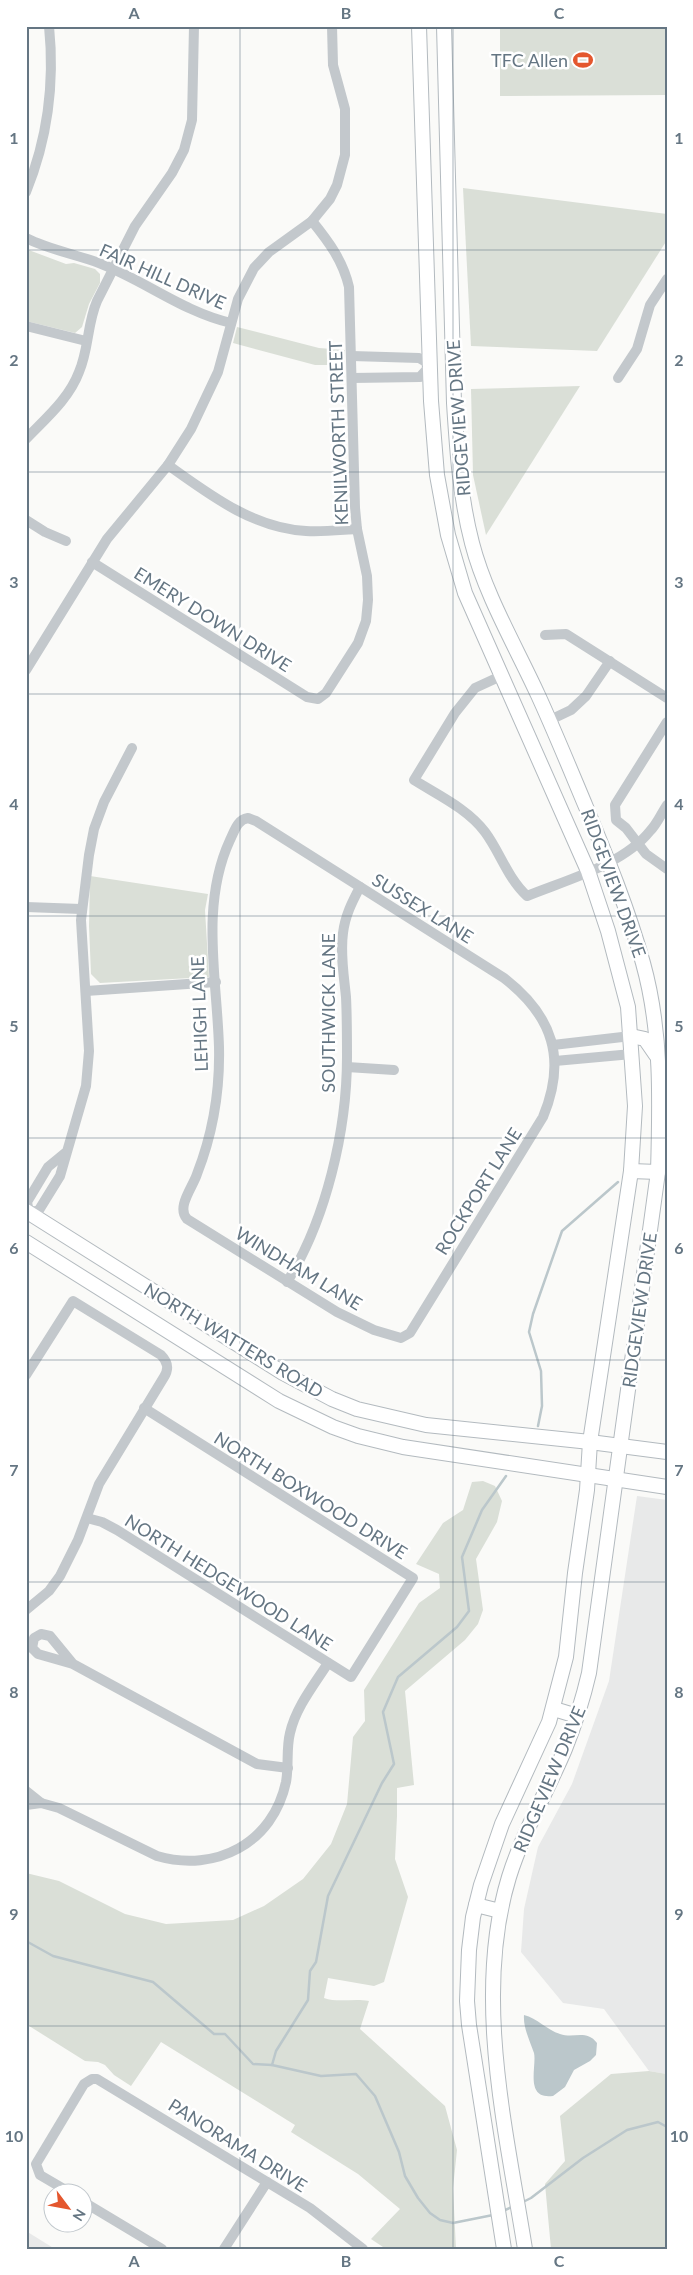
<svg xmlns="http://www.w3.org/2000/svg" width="693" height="2275" font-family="Lato,sans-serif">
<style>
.built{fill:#e8e9e9}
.green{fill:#dadfd7}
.water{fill:#bbc7cb}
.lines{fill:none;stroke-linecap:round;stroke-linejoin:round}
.stream{stroke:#bbc7cb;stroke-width:2.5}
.secondary-casing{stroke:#b3babf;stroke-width:16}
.minor{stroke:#c3c8cc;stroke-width:10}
.secondary{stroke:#fff;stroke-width:14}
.grid{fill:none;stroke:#657683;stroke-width:1;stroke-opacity:0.55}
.labels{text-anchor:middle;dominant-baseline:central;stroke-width:5;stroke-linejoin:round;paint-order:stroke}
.poi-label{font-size:18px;fill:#657683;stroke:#fff;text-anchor:end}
.street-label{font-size:18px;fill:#657683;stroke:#fff}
.neatline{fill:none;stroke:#657683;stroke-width:2}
.grid-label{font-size:16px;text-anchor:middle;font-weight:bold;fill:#657683}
</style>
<rect width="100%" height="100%" fill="#fafaf8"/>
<g class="built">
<path d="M637,1496L667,1500V2074L649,2071L604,2009L563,2003L521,1952L524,1909L538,1847L572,1784L609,1681Z"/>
<path d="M26,2231L55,2249H26Z"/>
</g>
<g class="green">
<path d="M500,26H667V95L500,96Z"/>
<path d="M463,188L667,214V240L597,351L471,346Z"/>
<path d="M26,249L66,264L74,263L95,269L100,274V283L89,304L82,327L75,333L26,321Z"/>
<path d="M237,327L319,348L345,350V365H315L233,343Z"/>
<path d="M580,386L486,535L473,475L471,389Z"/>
<path d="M90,876L208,894L205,910L209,977L100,983L91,974L89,926Z"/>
<path d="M483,1481L495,1486L502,1501L497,1522L476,1559L483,1610L478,1624L465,1640L405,1691L414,1785L397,1788V1816L395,1859L408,1897L384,1982L374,1986L328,1978L324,1998C338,2003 354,1998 369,2001L360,2029L445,2106L457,2150L453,2188L456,2249H386L371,2239L400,2209L358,2174L291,2132L295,2125L161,2042L131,2086L114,2075L105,2065L98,2062L85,2061L26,2024V1873L59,1881L125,1914L166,1924L233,1920L264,1906L303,1879L331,1844L347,1804L353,1737L365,1721L364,1690L419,1603L440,1588L439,1574L416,1564L443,1523L463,1510L472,1482Z"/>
<path d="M649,2071L667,2074V2249H551L545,2184L565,2161L560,2116L611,2074Z"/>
</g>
<path class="water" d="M524,2015C537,2018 547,2030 560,2034C574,2039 586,2029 597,2043L596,2055L590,2061L574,2070L565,2087L553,2096C524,2100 537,2066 534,2053C530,2041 523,2028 524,2015Z"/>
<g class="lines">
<g class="stream">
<path d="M538,1426L542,1406L541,1371L529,1332L533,1314L562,1231L618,1182"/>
<path d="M26,1941L53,1956L153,1982L214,2034H225L253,2064L272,2065L321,2076L356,2074L375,2096L399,2152L405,2176L418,2198L430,2213L440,2220L453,2223L493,2215"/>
<path d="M272,2065L276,2051L308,2000L310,1971L316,1962L328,1896L382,1783L394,1764L383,1712L398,1677L457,1627L469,1611L462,1557L482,1510L506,1476"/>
<path d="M521,2203L531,2198L583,2158L627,2130L658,2122L667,2127"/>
<path d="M503,2211L514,2206"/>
</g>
<defs>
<g id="secondary">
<path d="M419,26L431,401L437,475L448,535L465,593L588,871L608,931L628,1007L635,1106L631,1171L590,1442L587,1490L575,1573L566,1657L549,1722L502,1824L481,1885L473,1917L469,1950L467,2001L469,2025L504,2249"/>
<path d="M444,26L454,403C457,450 460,497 472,543C485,594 516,647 538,695C555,732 570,769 586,807C607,858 628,909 643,963C662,1031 660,1102 658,1172L589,1673C583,1699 575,1724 565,1749C547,1792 523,1832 509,1877C473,1995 506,2130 525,2249"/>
<path d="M631,1036L645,1039L656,1055"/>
<path d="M631,1171L658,1172"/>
<path d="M26,1211L283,1373L332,1399L357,1409L426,1425L590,1442L667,1452"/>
<path d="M26,1242L279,1401L333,1427L358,1436L403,1447L667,1487"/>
<path d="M554,1709L577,1716"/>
<path d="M476,1905L500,1911"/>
</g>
</defs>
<use href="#secondary" class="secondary-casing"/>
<g class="minor">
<path d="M26,192C48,138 55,85 49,26"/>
<path d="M26,238C50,250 75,254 99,263C144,280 183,312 231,323"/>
<path d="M26,326L86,341"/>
<path d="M352,356L419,358L431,365L420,377L352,378"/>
<path d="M618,378L637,349L650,305L667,279"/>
<path d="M26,439C45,419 69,399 79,372C89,349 87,324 97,301L135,226L172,173L184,150L192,120L194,26"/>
<path d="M168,465C210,495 253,528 306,531C323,532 340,530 357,529"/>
<path d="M26,520L45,532L66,541"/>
<path d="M92,562L307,697L318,699L326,693L358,643L366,621L368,600L367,576L357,529L355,508L349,287C343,261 329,242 312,221"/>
<path d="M545,635L566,634L667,698"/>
<path d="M26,670L107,539L168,465L191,429L218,372L238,299L254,268L269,252L312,221L330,199L337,185L345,155V109L333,65L332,26"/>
<path d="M501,676L475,688L455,713L414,780C438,795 468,809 485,832C500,852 508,879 527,896C566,880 623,865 650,831C657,824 661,814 667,805"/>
<path d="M550,720L571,710L586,696L610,661"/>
<path d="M667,722L615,805L616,820L626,828L646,854L667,869"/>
<path d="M248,818L256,821L504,978C553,1016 567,1059 543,1117L410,1333L401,1338L374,1330L337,1312L187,1219C176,1207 193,1187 197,1174C213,1133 220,1090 219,1047C217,978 200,905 230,840C235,830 237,820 248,818Z"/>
<path d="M26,907L81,909"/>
<path d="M86,991L216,982"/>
<path d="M553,1045L631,1036"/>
<path d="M555,1061L632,1054"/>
<path d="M347,1067L394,1070"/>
<path d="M65,1153L48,1167L27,1202L29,1213L39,1210L60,1176L86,1086L89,1051L81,920L89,855L94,829L104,802L132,748"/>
<path d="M287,1282C326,1220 347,1130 347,1057C347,1037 347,1017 346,997C344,976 340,954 343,933C345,916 352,902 360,887"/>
<path d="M26,1375L73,1301L161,1355C168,1362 169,1369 164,1377L99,1484L78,1540L60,1576L49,1591L26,1610"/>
<path d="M87,1518L102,1522L117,1530L351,1677L413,1578L144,1408"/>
<path d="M73,1664L50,1636L41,1634L34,1638L32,1648L38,1654L73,1664L257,1764L288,1768"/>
<path d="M26,1791L41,1803"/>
<path d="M26,1805L41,1803L59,1808L157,1856C216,1873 273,1843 286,1782C289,1766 286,1749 290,1733C296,1707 314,1685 328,1663"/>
<path d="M69,2192L40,2175L36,2164L84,2084L92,2079H97L310,2208L363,2249"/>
<path d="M82,2201L162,2249"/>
<path d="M224,2249L267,2182"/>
</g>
<use href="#secondary" class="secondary"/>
</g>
<path class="grid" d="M240,26V2249M453,26V2249M26,250H667M26,472H667M26,694H667M26,916H667M26,1138H667M26,1360H667M26,1582H667M26,1804H667M26,2026H667"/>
<defs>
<symbol id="stadium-bare" viewBox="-9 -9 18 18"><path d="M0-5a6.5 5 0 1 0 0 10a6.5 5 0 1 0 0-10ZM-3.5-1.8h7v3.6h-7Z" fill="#e4572e" stroke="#fff" stroke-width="2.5" paint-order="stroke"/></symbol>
</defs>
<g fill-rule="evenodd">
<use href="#stadium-bare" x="569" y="46" width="28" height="28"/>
</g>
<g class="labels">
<g class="poi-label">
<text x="568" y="60">TFC Allen</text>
</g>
<g class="street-label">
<text transform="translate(163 276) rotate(24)">FAIR HILL DRIVE</text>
<text transform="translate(458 418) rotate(-94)">RIDGEVIEW DRIVE</text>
<text transform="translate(338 433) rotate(-92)">KENILWORTH STREET</text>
<text transform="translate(213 619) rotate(32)">EMERY DOWN DRIVE</text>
<text transform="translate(614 883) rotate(70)">RIDGEVIEW DRIVE</text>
<text transform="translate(423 908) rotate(32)">SUSSEX LANE</text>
<text transform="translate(328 1013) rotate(-90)">SOUTHWICK LANE</text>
<text transform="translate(199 1014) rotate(-92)">LEHIGH LANE</text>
<text transform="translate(478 1191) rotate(-58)">ROCKPORT LANE</text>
<text transform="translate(299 1268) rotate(31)">WINDHAM LANE</text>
<text transform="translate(639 1310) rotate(-82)">RIDGEVIEW DRIVE</text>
<text transform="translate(234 1340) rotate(31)">NORTH WATTERS ROAD</text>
<text transform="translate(311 1495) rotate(32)">NORTH BOXWOOD DRIVE</text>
<text transform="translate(229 1582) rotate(32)">NORTH HEDGEWOOD LANE</text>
<text transform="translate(549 1779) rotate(-67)">RIDGEVIEW DRIVE</text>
<text transform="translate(238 2145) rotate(32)">PANORAMA DRIVE</text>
</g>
</g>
<rect width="693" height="2275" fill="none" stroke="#ffffff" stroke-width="55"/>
<g transform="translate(68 2208) rotate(122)"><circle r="24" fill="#ffffff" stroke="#c1c8cd"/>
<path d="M0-4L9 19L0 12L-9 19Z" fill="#e4572e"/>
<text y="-8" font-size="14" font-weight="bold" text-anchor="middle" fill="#657683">N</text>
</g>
<rect x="28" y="28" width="638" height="2220" class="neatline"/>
<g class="grid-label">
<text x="134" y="19">A</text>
<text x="346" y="19">B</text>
<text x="559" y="19">C</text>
<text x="14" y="144">1</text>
<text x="679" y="144">1</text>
<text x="14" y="366">2</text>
<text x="679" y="366">2</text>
<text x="14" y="588">3</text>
<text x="679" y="588">3</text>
<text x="14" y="810">4</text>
<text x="679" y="810">4</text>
<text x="14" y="1032">5</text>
<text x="679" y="1032">5</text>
<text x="14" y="1254">6</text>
<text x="679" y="1254">6</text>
<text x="14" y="1476">7</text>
<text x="679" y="1476">7</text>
<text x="14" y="1698">8</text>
<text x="679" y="1698">8</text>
<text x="14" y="1920">9</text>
<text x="679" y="1920">9</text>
<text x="14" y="2142">10</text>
<text x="679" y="2142">10</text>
<text x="134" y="2267">A</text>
<text x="346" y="2267">B</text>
<text x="559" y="2267">C</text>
</g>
</svg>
